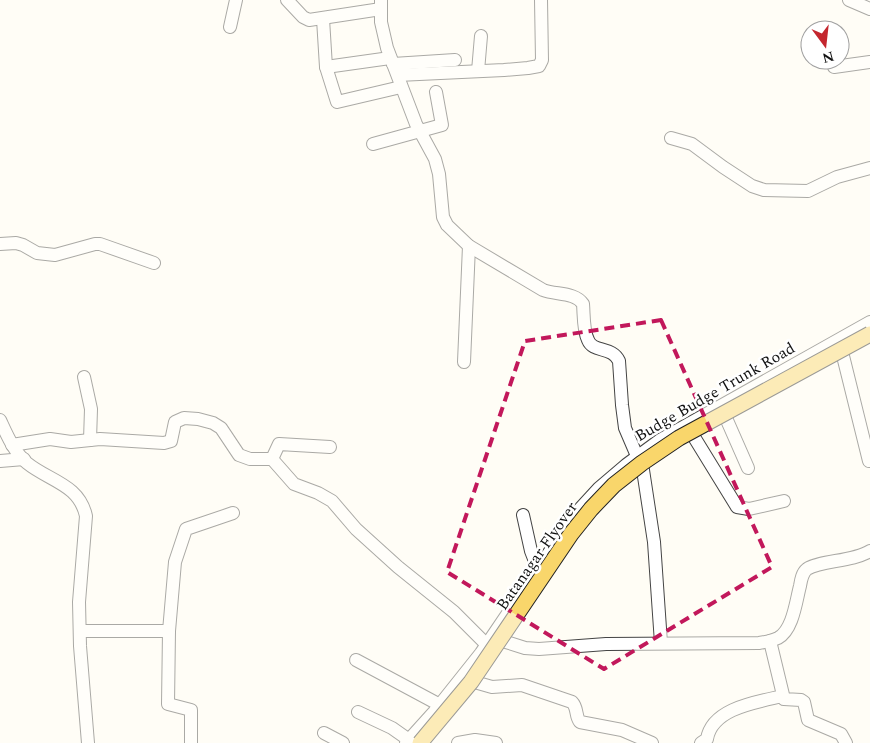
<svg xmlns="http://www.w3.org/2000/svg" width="870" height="743" font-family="Spectral,serif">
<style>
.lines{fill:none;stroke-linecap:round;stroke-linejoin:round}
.minor-casing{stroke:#444;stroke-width:14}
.minor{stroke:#fff;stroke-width:12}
.major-bridge-casing{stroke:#222;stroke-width:17;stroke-linecap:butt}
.major-bridge{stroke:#f9d66b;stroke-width:15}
.marked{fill:none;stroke:#c2185b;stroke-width:4;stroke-dasharray:10 6;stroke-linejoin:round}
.labels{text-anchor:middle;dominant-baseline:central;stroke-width:5;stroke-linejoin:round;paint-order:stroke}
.street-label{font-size:16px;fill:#111;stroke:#fff}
</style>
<rect width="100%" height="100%" fill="#fffdf5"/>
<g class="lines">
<defs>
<g id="minor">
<path d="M287,0L303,17L309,20L381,9"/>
<path d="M381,0V22L387,48L416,124L435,159L439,174L443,217L447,225L469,246L543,290C556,295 575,292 583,304C584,315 583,330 588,340C593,353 612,346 619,361L622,405L625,428L643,470L654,542L661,643"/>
<path d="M849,0L870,9"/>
<path d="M323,19L326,67L337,102L401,87"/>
<path d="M230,27L236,0"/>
<path d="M393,64L455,60"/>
<path d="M326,67L390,58"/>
<path d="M834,67L870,62"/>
<path d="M478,71L481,36"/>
<path d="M398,75L504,70L528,68L539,66L542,60L541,0"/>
<path d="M671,138L692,144L723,167L752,186L764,190L808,191L837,177L870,168"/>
<path d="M373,144L442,125L436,92"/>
<path d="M0,244L16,243L23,245L37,253L55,255L95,244H100L154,263"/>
<path d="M843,356L869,461"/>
<path d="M464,362L469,246"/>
<path d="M84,377L91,409L90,440"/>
<path d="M726,418L748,468"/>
<path d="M0,420C7,435 14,452 27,463C49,481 79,484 86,516L79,602L80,646L88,743"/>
<path d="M694,437L737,507L749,509L784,501"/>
<path d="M12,445L50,439L71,442L100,439L164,443L171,441L175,422L184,418L198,419L213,423L221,428L239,455L250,459H272L279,444L330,447"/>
<path d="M272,459L294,484L318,493L332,501L356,529L398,567L454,612L487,645"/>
<path d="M0,461L24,459"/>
<path d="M523,515L531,551L538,569"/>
<path d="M80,631H169L175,562L186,529L233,513"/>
<path d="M169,631L168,704L191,710V743"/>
<path d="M770,641L784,699L801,700L804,702L808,720L841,734L846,743"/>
<path d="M506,642L525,648L539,649L606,644L759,643C766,642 772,641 778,638C793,630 796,601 800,586C801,580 802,573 807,569C821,560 852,562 870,551"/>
<path d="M356,660L440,705"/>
<path d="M478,683L492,687L522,685L572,702C578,708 575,716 580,722L622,730L652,743"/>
<path d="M358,712L392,728L409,740"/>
<path d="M324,733L343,743"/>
<path d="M406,743L434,712L481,653L576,513L599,488L626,465L660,440L870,322"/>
<path d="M458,743L475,740L496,743"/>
<path d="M701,743L707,739C712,708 757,702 783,696"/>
</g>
</defs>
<use href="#minor" class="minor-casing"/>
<use href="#minor" class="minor"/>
<defs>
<path id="major-bridge" d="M420,743L471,682L571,534L591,509L614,485L642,463L679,438L870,334"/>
</defs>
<use href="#major-bridge" class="major-bridge-casing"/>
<use href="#major-bridge" class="major-bridge"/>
</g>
<path d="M0 0H870V743H0ZM661,320L772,567L604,669L447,572L525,341Z" fill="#fffdf5" fill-opacity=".55" fill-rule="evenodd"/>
<path class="marked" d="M661,320L772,567L604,669L447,572L525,341Z"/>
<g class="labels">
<g class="street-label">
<text transform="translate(715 392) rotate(-30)">Budge Budge Trunk Road</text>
<text transform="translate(537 556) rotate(-55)">Batanagar Flyover</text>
</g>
</g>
<g transform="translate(825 45) rotate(165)"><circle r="24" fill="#ffffff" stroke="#a0a0a0"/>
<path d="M0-4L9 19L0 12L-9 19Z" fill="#c4262e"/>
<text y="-8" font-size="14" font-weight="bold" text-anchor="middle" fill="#111111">N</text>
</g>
</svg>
